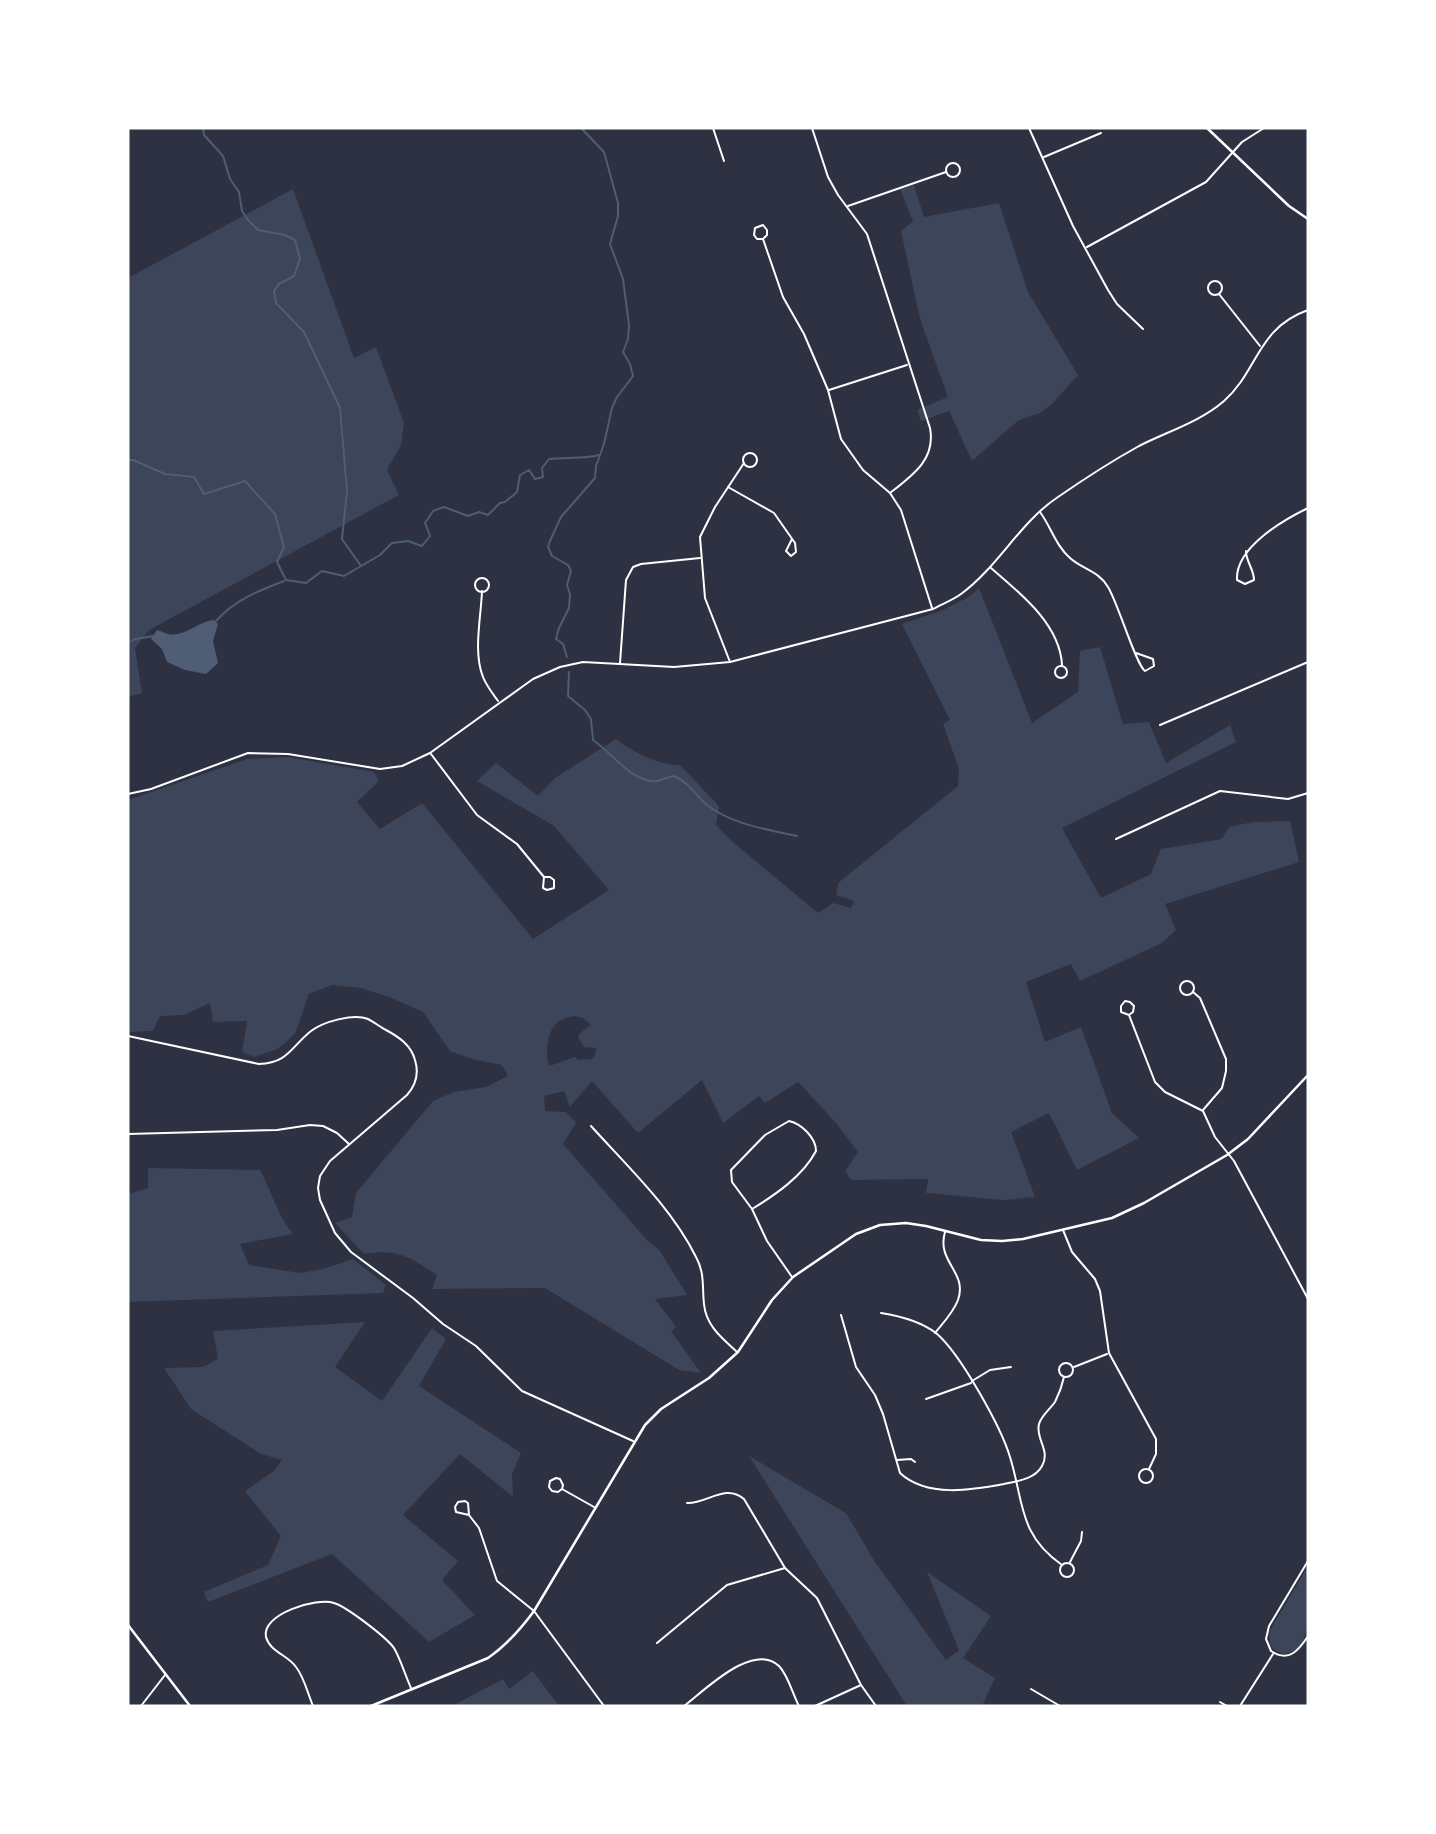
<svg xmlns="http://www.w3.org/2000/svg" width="1436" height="1834" font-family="'IBM Plex Sans',sans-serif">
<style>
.green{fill:#3c4559;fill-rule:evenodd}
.water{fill:#4f5d75}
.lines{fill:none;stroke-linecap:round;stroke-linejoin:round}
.stream{stroke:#4f5d75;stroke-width:2}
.minor{stroke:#fff;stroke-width:2}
.tertiary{stroke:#fff;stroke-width:2.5}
.secondary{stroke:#fff;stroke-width:2.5}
</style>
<rect width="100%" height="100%" fill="#2d3142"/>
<g class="green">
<path d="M914,185L924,217L999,203L1028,292L1078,375L1052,404L1040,413L1019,420L972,461L949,411L921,421L917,410L948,397L920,319L901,231L913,221L900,189Z"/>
<path d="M293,189L354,358L376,347L404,423L401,445L387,470L399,495L149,630L135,648L142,693L128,697V278Z"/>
<path d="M979,588L1032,723L1078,692L1080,651L1100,647L1123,724L1149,722L1166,763L1230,725L1236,742L1062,828L1101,898L1151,874L1161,849L1222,839L1229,827L1253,822L1290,821L1299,862L1165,904L1176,930L1162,943L1080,981L1071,964L1026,982L1045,1042L1081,1027L1112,1113L1139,1138L1077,1170L1049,1113L1011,1132L1035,1197L1004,1200L926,1193L928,1179L851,1180L845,1171L858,1152L836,1123L798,1082L765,1103L759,1096L723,1123L702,1080L638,1133L592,1081L570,1107L564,1091L544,1096L545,1111L566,1112L576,1123L563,1144L647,1240L660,1251L687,1295L655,1299L676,1327L671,1331L701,1373L679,1370L545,1288L432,1289L437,1275C410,1257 397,1248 364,1254L335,1223L352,1217L356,1193L433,1101L454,1092L486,1087L508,1076L502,1065L475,1060L450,1051L423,1012L389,997L361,988L332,985L309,994L295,1034L278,1049L254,1057L242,1052L247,1021L213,1022L210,1003L184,1015L160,1016L153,1031L128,1032V800L247,759L287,757L374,772L379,781L357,802L380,829L422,803L533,939L609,890L554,826L477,781L496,763L538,796L555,778L616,739C635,753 655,764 680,765L719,806L716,825L733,842L818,913L833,903L851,908L854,901L836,895L838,883L958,786L959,769L943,724L950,720L902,624L943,610L970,596ZM575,1016L583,1018L591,1025L580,1033L578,1037L584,1047L597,1048L593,1059L578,1060L575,1057L549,1066C545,1054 547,1030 558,1022C562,1019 570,1017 575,1016Z"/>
<path d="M148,1168L260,1170C271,1190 279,1218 293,1234L240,1244L249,1265L300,1273L323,1269L353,1259L386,1285L383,1293L128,1302V1194L148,1188Z"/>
<path d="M365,1322L335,1367L382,1401L432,1328L446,1339L419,1386L521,1453L512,1474L513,1497L460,1454L403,1515L458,1561L442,1580L475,1615L429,1642L332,1554L208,1602L204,1592L268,1565L281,1536L245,1491L274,1471L282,1460L261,1454L191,1409L164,1368L203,1367L218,1359L213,1331Z"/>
<path d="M749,1456L846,1513L875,1562L946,1660L959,1650L927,1572L991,1616L963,1658L995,1678L982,1706H907Z"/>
<path d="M1308,1566C1308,1587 1316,1647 1289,1653C1280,1655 1275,1651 1270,1644L1269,1632Z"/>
<path d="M533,1671L559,1706H452L503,1679L509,1689Z"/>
</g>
<path class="water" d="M213,620L218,624L213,641L218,663L206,674L185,670L167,662L162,649L151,639L157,630C161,631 164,633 168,634C183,638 199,621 213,620Z"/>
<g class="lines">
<g class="stream">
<path d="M203,128L204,135L223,156L230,179L239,192L242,211L248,220L258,230L285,235L295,240L300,259L294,276L279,284L274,291L276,303L304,332L340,408L347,491L342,539L361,566"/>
<path d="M128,460H133L165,474L194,477L204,494L245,481L275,514L284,547L277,562L286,580L306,583L322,571L344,576L380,555L392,543L408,541L422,546L430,536L425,523L433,511L444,507L468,516L479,512L488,515L500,503L505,502L517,492L520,475L529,470L535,479L543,477L542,468L549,459C563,457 588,459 599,455"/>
<path d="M215,622C234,600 258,591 284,581"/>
<path d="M128,643L135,639L154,636"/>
<path d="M567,657L563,644L556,639L559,628L569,608L570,594L567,585L571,571L568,565L552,556L548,547L550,541L561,517L595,478L596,466L604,444L612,408L617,397L633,376L630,364L623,352L628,339L629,325L623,279L610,244L618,216V203L604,152L581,128"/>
<path d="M569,672L568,696L585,710L591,719L593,740C610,751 634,785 658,781C663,779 668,777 674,776C691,784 695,795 707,805C733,825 766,829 797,836"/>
</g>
<g class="minor">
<path d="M713,128L724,161"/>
<path d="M812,128L828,177L838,195L867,234L930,428C936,459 913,475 890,493"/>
<path d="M1029,128L1073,226L1108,290L1117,304L1143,329"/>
<path d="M1044,157L1101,133"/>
<circle cx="953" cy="170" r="7"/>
<path d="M848,206L946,172"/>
<path d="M763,239H757L754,235L755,228L763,225L767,230V235L763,239L783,297L804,334L828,390L841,439L863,470L890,493L901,510L932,608"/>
<path d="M1087,247L1206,182L1242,142L1264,128"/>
<circle cx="1215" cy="288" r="7"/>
<path d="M1219,294L1260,346"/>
<path d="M829,390L907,365"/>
<circle cx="750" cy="460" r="7"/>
<path d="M728,487L774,513L795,543L796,552L791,556L786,551L792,539"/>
<path d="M1040,512C1051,527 1056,546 1070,558C1082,569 1099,571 1108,587C1118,603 1136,665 1145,671L1154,666L1153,659L1136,653"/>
<path d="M1246,551C1246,562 1254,569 1254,580L1245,584L1237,580C1235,548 1283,520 1308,508"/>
<path d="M991,568C1020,593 1060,624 1062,665"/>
<circle cx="482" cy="585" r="7"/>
<path d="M482,591C481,618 473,652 483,677C486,685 493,694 498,701"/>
<path d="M730,662L705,598L700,537L715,507L744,463"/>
<path d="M620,663L626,580L633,567L641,564L700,558"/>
<circle cx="1061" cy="672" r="6"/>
<path d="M1160,725L1308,662"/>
<path d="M431,754L477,815L517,844L544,877H550L554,880V888L547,890L543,888L544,877"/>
<path d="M128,794L151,789L248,753L288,754L380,769L402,766L430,753L533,679L560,667L583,662L674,667L730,662L933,609C942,604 953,600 961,594C998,567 1020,522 1058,497C1084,479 1112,461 1139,446C1166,432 1200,422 1224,401C1258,371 1257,328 1308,310"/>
<path d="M1116,839L1220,791L1288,799L1308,793"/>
<circle cx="1187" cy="988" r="7"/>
<path d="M1193,992L1200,998L1226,1059V1071L1222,1088L1203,1110"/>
<path d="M1129,1015L1133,1012L1134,1006L1130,1002L1125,1001L1121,1006V1012L1129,1015L1155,1082L1165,1092L1203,1111L1215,1137L1234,1161L1308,1299"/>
<path d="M128,1036L259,1064C288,1063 291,1047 311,1031C323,1022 353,1013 368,1019C374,1022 380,1027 386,1030C399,1037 411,1045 415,1060C419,1073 416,1085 407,1095L330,1161L320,1176L318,1188L320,1200L335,1233L351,1252L413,1298L443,1324L476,1346L522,1391L633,1441"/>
<path d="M789,1121C802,1124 816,1138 816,1151C803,1176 775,1195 752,1209L732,1182L731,1170L765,1135Z"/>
<path d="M591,1126C628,1167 671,1207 696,1257C705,1273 702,1287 704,1304C706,1326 722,1338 737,1352"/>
<path d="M128,1134L277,1130L310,1125L323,1126L337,1133L349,1144"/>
<path d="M752,1209L767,1241L792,1277"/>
<path d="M1063,1230L1072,1252L1095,1279L1100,1291L1109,1353L1156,1439V1454L1149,1469"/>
<path d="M881,1313C900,1316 920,1321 936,1333C960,1353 1001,1427 1010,1457C1024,1502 1018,1534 1062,1565"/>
<path d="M841,1315L856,1367L875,1395L883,1414L900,1473C927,1498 972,1490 1004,1484C1018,1481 1035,1479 1042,1466C1051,1450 1035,1439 1039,1424C1041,1416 1050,1409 1055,1402C1059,1394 1062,1386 1064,1377"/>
<path d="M935,1333C943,1323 953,1313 958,1300C968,1272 936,1262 945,1232"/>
<circle cx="1066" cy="1370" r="7"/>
<path d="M1074,1367L1107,1354"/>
<path d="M972,1381L990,1370L1011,1367"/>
<path d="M926,1399L971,1383"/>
<path d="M897,1460L911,1459L915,1462"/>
<circle cx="1146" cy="1476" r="7"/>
<path d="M562,1489L563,1485L560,1479L556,1478L550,1481L549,1487L552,1491L558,1492L562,1489L594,1507"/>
<path d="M687,1503C707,1504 725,1483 744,1499L785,1568L817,1598L861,1685L876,1706"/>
<path d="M469,1515L456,1512L455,1507L458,1502L465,1501L468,1503L469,1515L479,1528L497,1581L534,1611L604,1706"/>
<path d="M1308,1561L1269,1626L1266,1639L1271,1651C1289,1663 1299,1650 1308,1636"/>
<path d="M1070,1562L1081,1541L1082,1532"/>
<circle cx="1067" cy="1570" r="7"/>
<path d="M657,1643L727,1585L785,1568"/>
<path d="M1031,1689L1060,1706"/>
<path d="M1220,1702L1227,1706"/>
<path d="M141,1706L165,1675"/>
<path d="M313,1706C308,1694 304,1677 296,1667C288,1655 270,1652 266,1637C261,1614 317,1597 334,1603C347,1607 386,1637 394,1648C401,1660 405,1675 411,1688"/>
<path d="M684,1706C704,1691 753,1641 779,1666C788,1675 793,1695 799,1706"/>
<path d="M815,1706L861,1685"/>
<path d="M1240,1706L1273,1654"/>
</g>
<path class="tertiary" d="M1207,128L1289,206L1308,219"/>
<g class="secondary">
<path d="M128,1625L190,1706"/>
<path d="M371,1706L488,1658C507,1645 520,1630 534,1611L645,1425L661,1409L709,1378L738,1352L772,1300L793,1277L856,1234L880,1225L906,1223L926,1226L981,1240L1002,1241L1023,1239L1112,1218L1144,1203L1227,1155L1248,1139L1308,1075"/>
</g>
</g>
<rect width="1436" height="1834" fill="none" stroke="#ffffff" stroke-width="259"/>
</svg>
